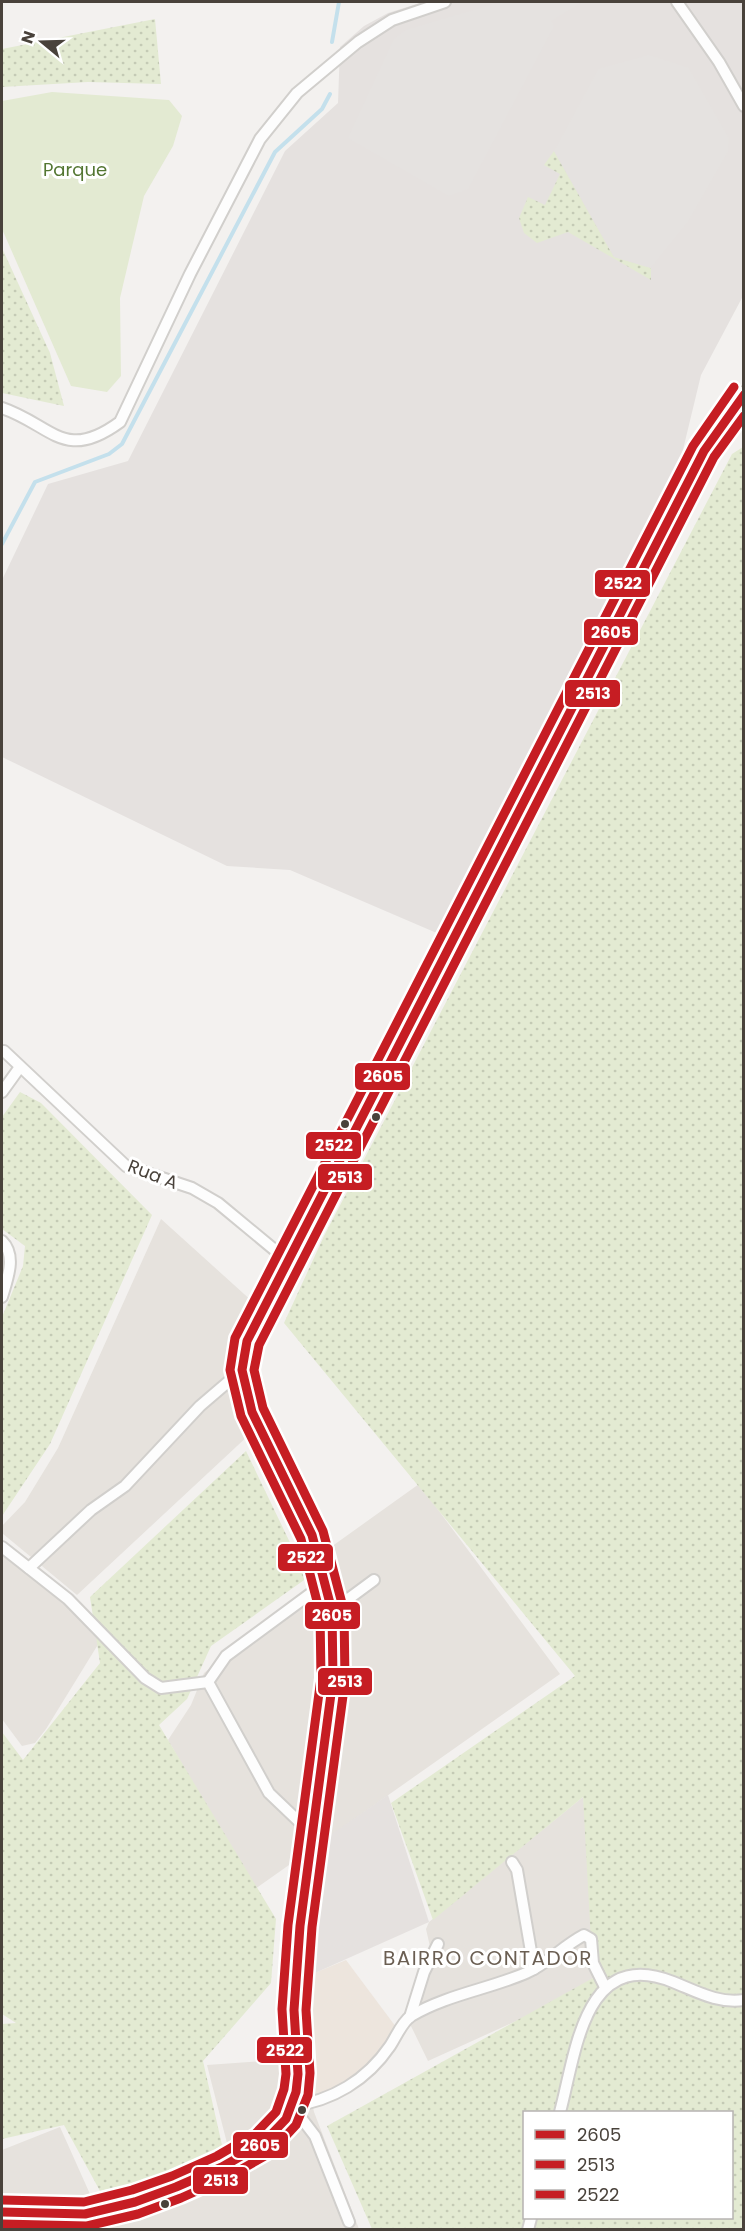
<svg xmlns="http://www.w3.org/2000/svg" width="745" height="2231" font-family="Poppins,sans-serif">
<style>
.residential{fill:#e6e2dd}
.commercial{fill:#ede5dd}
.industrial{fill:#e5e1df}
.grass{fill:url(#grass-dots);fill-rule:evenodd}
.park{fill:#e3ead2}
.parking{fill:#e5e2e0}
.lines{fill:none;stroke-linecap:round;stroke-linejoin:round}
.stream{stroke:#c4e0ec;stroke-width:4}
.street-casing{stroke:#d1cfcc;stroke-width:14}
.secondary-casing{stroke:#d1cdc6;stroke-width:18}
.street{stroke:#fdfdfd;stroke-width:10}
.secondary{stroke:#f7f5f2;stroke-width:15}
.bus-1-casing{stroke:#fff;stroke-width:14}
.bus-2-casing{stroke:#fff;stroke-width:14}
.bus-3-casing{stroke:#fff;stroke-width:14}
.bus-1{stroke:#c61d23;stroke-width:9}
.bus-2{stroke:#c61d23;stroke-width:9}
.bus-3{stroke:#c61d23;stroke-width:9}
.bus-dot{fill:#49423b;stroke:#fff;stroke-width:2}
.labels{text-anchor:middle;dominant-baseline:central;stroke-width:6;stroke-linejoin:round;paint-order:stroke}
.park-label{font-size:18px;fill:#537632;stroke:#fff}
.street-label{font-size:18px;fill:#49423b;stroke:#fff}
.neighbourhood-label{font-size:20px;letter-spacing:1.5px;fill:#6b5f53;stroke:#fff}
.line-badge{stroke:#fff;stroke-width:2}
.badge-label{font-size:16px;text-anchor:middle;font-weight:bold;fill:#fff}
</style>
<defs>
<pattern id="grass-dots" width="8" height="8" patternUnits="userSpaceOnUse" patternTransform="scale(1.5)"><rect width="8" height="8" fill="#e3ead2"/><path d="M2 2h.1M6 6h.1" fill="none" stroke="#c4cab5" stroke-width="1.8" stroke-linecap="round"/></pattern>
</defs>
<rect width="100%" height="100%" fill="#f3f1ef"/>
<g class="residential">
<path d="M161,1219L254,1303L235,1360L236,1393L251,1433L77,1595L2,1533V1526L25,1502L58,1448Z"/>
<path d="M419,1484L560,1674L255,1889L168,1740L191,1705L204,1673L314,1582L324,1552Z"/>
<path d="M2,1552L63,1599L102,1638L46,1729L35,1743L22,1746L2,1719Z"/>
<path d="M583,1797L593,1869V1978L558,2002L428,2061L410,2024L403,2016L431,1951L426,1929L429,1922Z"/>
<path d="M292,2059L303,2060L314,2112L359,2229H2V2150L60,2127L94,2203L151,2187L193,2170L229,2151L207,2065Z"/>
</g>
<path class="commercial" d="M346,1960L396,2027L378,2057L351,2079L313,2100L309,2098L303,2060L300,1979Z"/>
<g class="industrial">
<path d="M423,2H743V296L701,375L674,487L439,934L290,870L227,866L2,757V580L48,484L128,461L285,151L338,103L340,47L364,26L388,13Z"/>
<path d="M388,1795L429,1922L306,1977L322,1841Z"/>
</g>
<g class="grass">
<path d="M155,19L161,84L88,82L2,87V49Z"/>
<path d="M554,151L614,257L651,268V280L568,232L537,243L524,233L519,218L528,197L545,205L560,174L544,165Z"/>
<path d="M2,248L50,353L64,406L2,393Z"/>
<path d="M743,447V2229H372L327,2126L593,1978L583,1797L433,1920L391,1803L575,1676L284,1323L324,1236L732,454ZM524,2112H732V2218H524Z"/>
<path d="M20,1092L41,1103L152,1215L50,1444L2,1516V1317L23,1266L25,1246L2,1229V1117Z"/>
<path d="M246,1451L307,1578L211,1646L187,1699L159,1725L276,1919L271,1983L203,2061L222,2145L183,2172L100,2191L64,2125L2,2139V2024L16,2023L2,2014V1732L23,1760L100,1663L90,1597Z"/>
</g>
<path class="park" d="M52,92L169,100L182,116L173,146L144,196L120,298L121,376L107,392L71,386L2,229V101Z"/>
<g class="parking">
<path d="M501,2H582L551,21L554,26L468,189L449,196L348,138L394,39L406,30Z"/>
<path d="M649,55L689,68L729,138L728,152L688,222L651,268L614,257L554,151L598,69Z"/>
</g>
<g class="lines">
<g class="stream">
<path d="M332,42L339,2"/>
<path d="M2,544L35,482L109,454L122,444L275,152L322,109L330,94"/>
</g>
<defs>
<g id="street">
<path d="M677,2L719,62L744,106"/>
<path d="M2,408C52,425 64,463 120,422L190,274L260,139L297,93L358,42L392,20L445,2"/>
<path d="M2,1051H4L126,1166L192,1188L218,1203L288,1261"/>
<path d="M2,1092L20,1067"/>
<path d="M2,1241C17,1256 7,1279 2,1297"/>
<path d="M2,1547L68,1599L145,1678L161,1688L208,1682L269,1793L312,1834"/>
<path d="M29,1568L91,1510L125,1486L200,1406L242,1370"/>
<path d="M332,1611L374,1580"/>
<path d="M208,1682L226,1656L325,1583"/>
<path d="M512,1862L517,1870L534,1969"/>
<path d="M410,2017L424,1972L438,1944"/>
<path d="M292,2106C332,2101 367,2080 390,2046C396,2037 402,2022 411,2016C446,1995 489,1989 526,1973C547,1964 563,1946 584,1935L591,1939L593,1963L605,1987"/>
<path d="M292,2106L315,2136L349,2222"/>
<path d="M560,2112C576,2053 584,1946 673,1982C696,1991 718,2004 744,2000"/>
<path d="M528,2230L531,2218"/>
</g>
<path id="secondary" d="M2,2212L85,2214L135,2202L176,2187L222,2167L262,2144L286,2119L296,2092L298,2074L294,2010L300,1926L333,1679L332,1611L312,1535L252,1412L242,1370L247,1341L704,451L744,394"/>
</defs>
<use href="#street" class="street-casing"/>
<use href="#secondary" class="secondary-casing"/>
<use href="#street" class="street"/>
<use href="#secondary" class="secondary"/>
<defs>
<path id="bus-1" d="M2,2212L85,2214L135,2202L176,2187L222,2167L262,2144L286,2119L296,2092L298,2074L294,2010L300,1926L333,1679L332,1611L312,1535L252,1412L242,1370L247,1341L704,451L744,395"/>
<path id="bus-2" d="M2,2224L87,2226L138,2214L181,2198L228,2177L270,2153L296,2125L308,2095L310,2073L306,2010L312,1927L345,1681L344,1611L323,1531L263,1408L254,1370L259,1345L714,457L744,416"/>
<path id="bus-3" d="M2,2200L84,2202L132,2190L172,2176L217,2156L255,2134L276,2112L284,2089L286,2074L282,2009L288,1925L321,1678L320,1613L301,1539L241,1416L230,1370L235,1338L693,446L734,387"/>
</defs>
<use href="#bus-1" class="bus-1-casing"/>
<use href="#bus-2" class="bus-2-casing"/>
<use href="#bus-3" class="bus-3-casing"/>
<use href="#bus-1" class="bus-1"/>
<use href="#bus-2" class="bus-2"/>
<use href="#bus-3" class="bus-3"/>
</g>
<g class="bus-dot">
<circle cx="376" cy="1117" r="5"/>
<circle cx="345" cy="1124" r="5"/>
<circle cx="302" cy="2110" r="5"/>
<circle cx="165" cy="2204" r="5"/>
</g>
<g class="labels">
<g class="park-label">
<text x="75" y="169">Parque</text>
</g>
<g class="street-label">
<text transform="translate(153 1174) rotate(21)">Rua A</text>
</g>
<g class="neighbourhood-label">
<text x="488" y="1958">BAIRRO CONTADOR</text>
</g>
</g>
<g class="line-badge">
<rect x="594" y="569" width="57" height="29" rx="6" fill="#c61d23"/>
<rect x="583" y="618" width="56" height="28" rx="6" fill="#c61d23"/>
<rect x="564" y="679" width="57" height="29" rx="6" fill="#c61d23"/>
<rect x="354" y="1062" width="57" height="29" rx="6" fill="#c61d23"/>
<rect x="305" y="1131" width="57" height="29" rx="6" fill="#c61d23"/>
<rect x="317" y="1163" width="56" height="28" rx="6" fill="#c61d23"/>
<rect x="277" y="1543" width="57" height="29" rx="6" fill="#c61d23"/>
<rect x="304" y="1601" width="57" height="29" rx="6" fill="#c61d23"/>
<rect x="317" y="1667" width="56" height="29" rx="6" fill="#c61d23"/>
<rect x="256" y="2036" width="57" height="28" rx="6" fill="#c61d23"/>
<rect x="232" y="2131" width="57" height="28" rx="6" fill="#c61d23"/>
<rect x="192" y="2166" width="57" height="29" rx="6" fill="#c61d23"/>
</g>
<g class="badge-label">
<text x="623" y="589">2522</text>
<text x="611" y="638">2605</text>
<text x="593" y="699">2513</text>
<text x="383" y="1082">2605</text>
<text x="334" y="1151">2522</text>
<text x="345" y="1183">2513</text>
<text x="306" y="1563">2522</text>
<text x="332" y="1621">2605</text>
<text x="345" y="1687">2513</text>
<text x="285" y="2056">2522</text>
<text x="260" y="2151">2605</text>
<text x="221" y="2186">2513</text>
</g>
<rect width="745" height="2231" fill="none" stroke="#49423b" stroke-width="6"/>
<rect x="523" y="2111" width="210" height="108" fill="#ffffff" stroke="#b6b3b1" stroke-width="1.5"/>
<rect x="535" y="2130" width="30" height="9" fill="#c61d23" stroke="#b6b3b1" stroke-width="1.5"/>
<text x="577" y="2141" font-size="18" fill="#49423b">2605</text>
<rect x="535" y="2160" width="30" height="9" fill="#c61d23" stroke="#b6b3b1" stroke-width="1.5"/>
<text x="577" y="2171" font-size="18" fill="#49423b">2513</text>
<rect x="535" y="2190" width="30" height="9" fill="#c61d23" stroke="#b6b3b1" stroke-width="1.5"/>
<text x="577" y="2201" font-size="18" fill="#49423b">2522</text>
<g transform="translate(42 42) rotate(289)" stroke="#ffffff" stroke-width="4.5" paint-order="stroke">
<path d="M0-4.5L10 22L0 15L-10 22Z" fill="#49423b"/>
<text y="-9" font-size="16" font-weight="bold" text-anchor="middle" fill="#49423b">N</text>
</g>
</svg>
